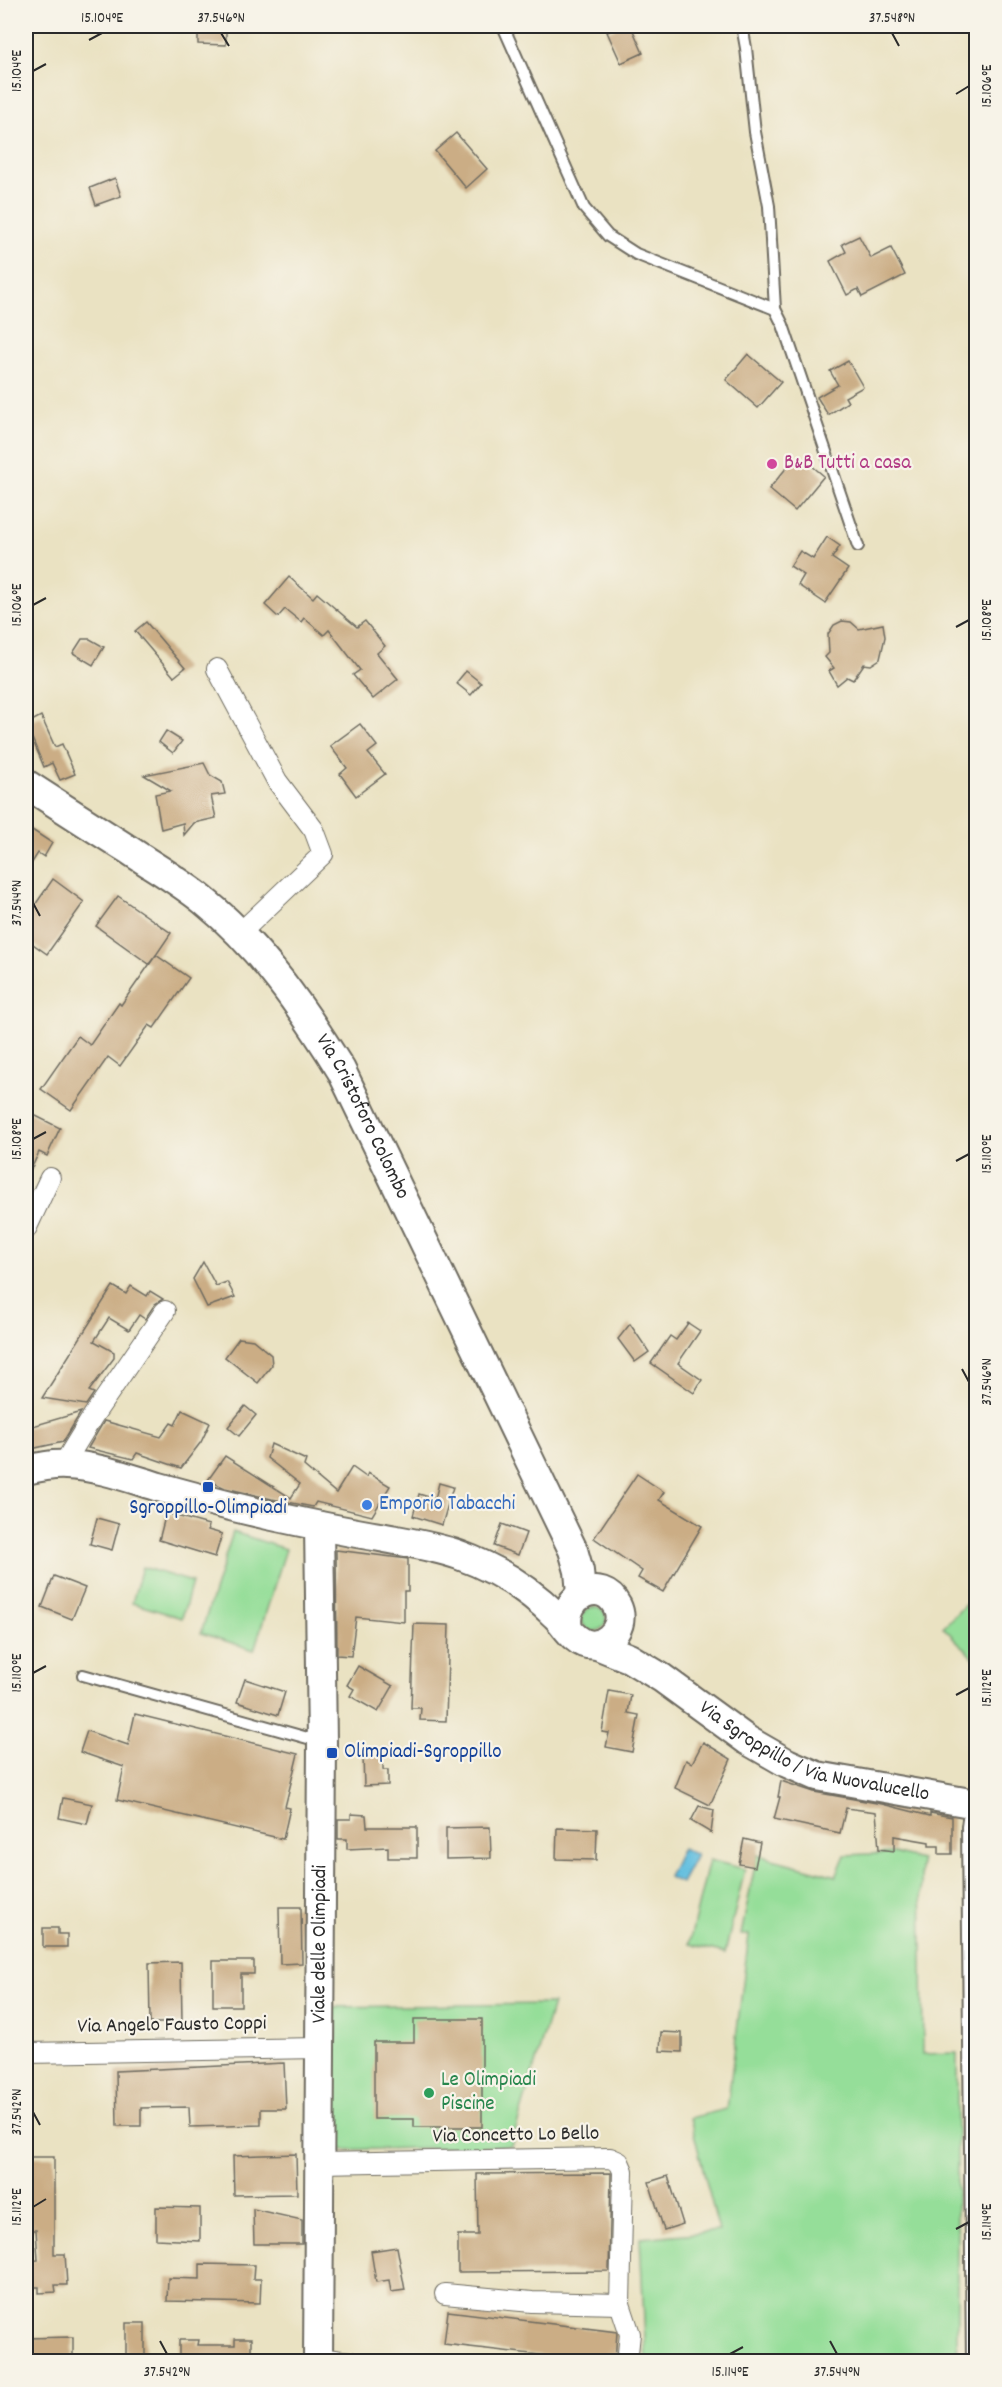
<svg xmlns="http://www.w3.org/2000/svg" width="1002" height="2387" font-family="Dekko,sans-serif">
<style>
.green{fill:#95de99;stroke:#608462;stroke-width:1.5}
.water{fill:#61bedf;stroke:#467485;stroke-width:1.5}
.building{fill:#cbad85}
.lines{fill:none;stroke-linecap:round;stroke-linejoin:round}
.lane-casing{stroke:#6e6b60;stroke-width:14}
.street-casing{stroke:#6e6b60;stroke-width:22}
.secondary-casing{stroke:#6e6b60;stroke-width:32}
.lane{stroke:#fff;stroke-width:10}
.street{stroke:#fff;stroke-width:20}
.secondary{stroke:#fff;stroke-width:28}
.ticks{fill:none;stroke:#2b2b2b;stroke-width:2}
.hotel-dot{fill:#d1479c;stroke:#f7f3e8;stroke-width:2}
.transit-dot{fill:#1a4fb4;stroke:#f7f3e8;stroke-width:2}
.shop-dot{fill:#3f7fe0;stroke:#f7f3e8;stroke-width:2}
.leisure-dot{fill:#2e9e5b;stroke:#f7f3e8;stroke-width:2}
.labels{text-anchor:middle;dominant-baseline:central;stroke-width:4.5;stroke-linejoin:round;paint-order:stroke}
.hotel-label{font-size:21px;fill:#b23c85;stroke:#f7f3e8;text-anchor:start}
.street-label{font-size:21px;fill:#2b2b2b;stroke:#f7f3e8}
.shop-label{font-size:21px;fill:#366cbe;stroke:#f7f3e8;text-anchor:start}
.transit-label{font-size:21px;fill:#164399;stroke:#f7f3e8}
.leisure-label{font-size:21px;fill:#27864d;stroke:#f7f3e8;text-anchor:start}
.neatline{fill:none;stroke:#2b2b2b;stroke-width:2}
.ticks-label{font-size:15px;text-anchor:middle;fill:#2b2b2b}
</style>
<rect width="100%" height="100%" fill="#f7f3e8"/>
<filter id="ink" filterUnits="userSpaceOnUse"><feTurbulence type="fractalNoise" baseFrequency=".0167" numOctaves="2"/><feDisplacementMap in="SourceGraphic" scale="12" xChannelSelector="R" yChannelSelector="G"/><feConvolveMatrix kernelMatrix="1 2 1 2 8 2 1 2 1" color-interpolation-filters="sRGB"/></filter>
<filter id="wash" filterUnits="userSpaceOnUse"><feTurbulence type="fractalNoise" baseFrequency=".008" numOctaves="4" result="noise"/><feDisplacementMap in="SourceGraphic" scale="24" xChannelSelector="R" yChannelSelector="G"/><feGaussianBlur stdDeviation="1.35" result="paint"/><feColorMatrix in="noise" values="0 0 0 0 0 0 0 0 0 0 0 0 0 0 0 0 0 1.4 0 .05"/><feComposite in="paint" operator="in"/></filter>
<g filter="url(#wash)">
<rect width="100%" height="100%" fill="#eae2c2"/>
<g class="green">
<path d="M233,1532L286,1549L254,1650L201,1633Z"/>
<path d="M142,1567L192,1582L182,1618L132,1603Z"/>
<path d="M976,1594V1660L943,1627Z"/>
<circle cx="594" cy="1619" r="12"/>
<path d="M894,1853L921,1860L923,2054L957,2053V2361H646L640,2238L719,2231L690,2118L727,2109L749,1935H741L757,1855L836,1876L845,1855Z"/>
<path d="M709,1860L745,1869L725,1953L689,1944Z"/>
<path d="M553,2004L511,2146L332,2150V2041L336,2039V2027L332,2025L333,2007Z"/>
</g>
<path class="water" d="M682,1848L696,1855L681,1883L668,1877Z"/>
<g id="blocks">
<g class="building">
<path d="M198,26H226V45L198,44Z"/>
<path d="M621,26H631L643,53L621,63L607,32Z"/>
<path d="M456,133L487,169L466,188L435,151Z"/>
<path d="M115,178L121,196L96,205L90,188Z"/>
<path d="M859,236L871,258L891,248L905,275L862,297L858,289L847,295L830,261L846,252L842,244Z"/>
<path d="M748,354L781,382L758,408L726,380Z"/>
<path d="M848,361L863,387L845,397L848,402L828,415L817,397L838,385L830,371Z"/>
<path d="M793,460L800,465L805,460L824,476L795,511L769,489Z"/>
<path d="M827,537L840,546L832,558L848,569L825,603L798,585L804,575L790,566L800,551L813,559Z"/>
<path d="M289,577L313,598L317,593L357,627L365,621L385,646L377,653L398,679L373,699L353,675L360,670L329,630L324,635L304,618L301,622L285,609L278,617L265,605Z"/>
<path d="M842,621L851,622L859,629L883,624L885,637L880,659L871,665L864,664L853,680L847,677L837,685L829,671L834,668L825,657L829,653L828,634L834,625Z"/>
<path d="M146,622L185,668L174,677L135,631Z"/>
<path d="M82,639H90L104,647L93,665L73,653Z"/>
<path d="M466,671L481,683L471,695L456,683Z"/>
<path d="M41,716L55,747L62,744L75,774L60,780L52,763L44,767L26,724Z"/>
<path d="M360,724L377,746L368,753L385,774L356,796L340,774L347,768L330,746Z"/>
<path d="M166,731L182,741L173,753L159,742Z"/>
<path d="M204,763L210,775L222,782L225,794L211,796L216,818L194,823L184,835L183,823L161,829L155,794L171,791L144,775Z"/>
<path d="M26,826L52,843L44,857L38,853L26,872Z"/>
<path d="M53,879L84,902L47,954L26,939V918Z"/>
<path d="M118,896L171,933L156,955L189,978L154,1028L149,1025L120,1066L108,1057L71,1110L41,1089L78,1036L90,1045L119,1003L121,1005L156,955L149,964L96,926Z"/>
<path d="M26,1111L60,1128L47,1156L39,1152L26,1180Z"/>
<path d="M203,1262L216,1286L227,1282L235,1297L207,1307L193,1279Z"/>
<path d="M113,1286L126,1294L131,1286L147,1296L150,1291L163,1299L155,1304L145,1319L139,1315L129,1330L109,1318L94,1341L114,1352V1358L89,1391L94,1393L86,1405L42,1398Z"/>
<path d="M688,1323L700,1331L678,1363L702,1380L694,1393L651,1363L670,1336L676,1340Z"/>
<path d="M630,1324L649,1352L635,1362L618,1339Z"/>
<path d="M239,1338L253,1340L271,1355L272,1365L258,1383L225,1357Z"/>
<path d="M245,1406L256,1415L239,1436L228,1427Z"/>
<path d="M182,1410L210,1423L201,1442L181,1468L137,1453L133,1459L88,1448L104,1421L161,1437L171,1423L175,1425Z"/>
<path d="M81,1412L63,1442L26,1450V1428Z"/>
<path d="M271,1444L306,1460L304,1466L336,1493L352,1467L366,1477L368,1473L390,1486L372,1516L316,1502L313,1507L272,1499L225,1488L208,1480L225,1456L291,1498L300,1484L267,1458Z"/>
<path d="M637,1474L664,1492L659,1500L702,1526L663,1592L638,1578L642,1571L594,1538Z"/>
<path d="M439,1483L453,1487L442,1525L413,1516L419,1494L435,1499Z"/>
<path d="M166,1513L209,1525L208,1530L222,1534L215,1557L159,1540Z"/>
<path d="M97,1518L119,1524L112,1550L90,1544Z"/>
<path d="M502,1524L526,1533L518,1555L494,1546Z"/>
<path d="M336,1550L408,1559V1591H404V1622L356,1617L351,1656L337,1655Z"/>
<path d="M54,1576L85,1588L72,1619L42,1607Z"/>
<path d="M414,1624L449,1625L446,1721L420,1720L421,1708H411Z"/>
<path d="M358,1666L393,1686L378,1712L350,1696L354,1689L347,1685Z"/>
<path d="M245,1679L285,1692L278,1715L237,1702Z"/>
<path d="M609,1691L631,1695L628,1713L639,1715L632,1752L606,1747L609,1733L602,1732Z"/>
<path d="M135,1714L298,1754L285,1807L290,1808L283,1839L117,1800L124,1767L80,1752L87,1731L128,1745Z"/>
<path d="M703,1742L731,1759L710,1805L675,1788L686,1760L692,1763Z"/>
<path d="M383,1756V1770H388V1785L364,1786L363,1757Z"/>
<path d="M781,1781L814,1792L882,1804L930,1816V1813L952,1817V1854H939V1846H929V1842L894,1836V1851L879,1849L876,1812L846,1808L840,1833L774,1819L780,1797H778Z"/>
<path d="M63,1798L92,1804L87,1824L59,1818Z"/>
<path d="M699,1806L714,1810L711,1833L691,1821Z"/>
<path d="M351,1814L366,1815L367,1827H417V1858H388V1847L347,1849V1839H338V1819H351Z"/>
<path d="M490,1827L491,1858L446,1859V1828Z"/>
<path d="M557,1828L597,1829L596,1860L556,1859Z"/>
<path d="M744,1839L760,1843L755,1867L739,1864Z"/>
<path d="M279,1907H301L302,1963L280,1964Z"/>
<path d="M43,1928H58V1934H67V1947H43Z"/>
<path d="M213,1961H254V1974H241V2006H213Z"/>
<path d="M181,1962L182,2023H150L149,1963Z"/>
<path d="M414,2019H482V2127H414V2119H374V2042H414Z"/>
<path d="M661,2032L682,2033V2052L660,2051Z"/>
<path d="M284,2063L286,2109H261V2125L190,2127L189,2107L141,2108V2126H117L116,2071Z"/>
<path d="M296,2154L297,2194L234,2195L233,2156Z"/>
<path d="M26,2157H54V2254H65L67,2285H55L56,2292L39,2293V2287H26V2261L38,2260L36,2230H26Z"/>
<path d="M611,2173L609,2271L458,2272V2235H478L477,2174Z"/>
<path d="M668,2176L683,2224L664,2230L649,2182Z"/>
<path d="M156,2207L200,2208V2241L156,2239Z"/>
<path d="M253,2209L302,2220V2244H254Z"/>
<path d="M397,2247L405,2290L391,2292L389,2280L376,2282L371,2251Z"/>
<path d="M200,2264L254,2265L253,2279H261L260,2303L167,2301L168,2278L200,2279Z"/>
<path d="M448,2311L617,2332L615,2361H591L444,2344Z"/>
<rect x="126" y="2323" width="19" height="38"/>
<path d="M73,2337V2356L26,2357V2338Z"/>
<path d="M235,2339H251V2361H179V2340H198L197,2345H235Z"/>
</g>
</g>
</g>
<g filter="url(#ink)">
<use href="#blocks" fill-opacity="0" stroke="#6e6b60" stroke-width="1.5"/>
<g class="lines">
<defs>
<g id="lane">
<path d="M503,26L584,208L608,236L636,254L775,309L783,325L858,546"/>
<path d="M742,26L746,48L755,132L769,206L775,309"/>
<path d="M83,1675L322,1742"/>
<path d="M970,1804L967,1827L972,2362"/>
</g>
<g id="street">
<path d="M217,669L277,781L314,830L323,854L239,934"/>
<path d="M26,1229L50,1178"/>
<path d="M63,1465L93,1416L165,1311"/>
<path d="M26,2053L319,2048"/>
<path d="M319,2163L610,2158L619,2162L623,2171L620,2304L630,2334L627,2362"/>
<path d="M445,2294L532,2302L620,2304"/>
<path d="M318,2358L350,2362"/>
</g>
<g id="secondary">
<path id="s1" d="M26,784C60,806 94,828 129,850C154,867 181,882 204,901C261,947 303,1009 341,1070L573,1550L579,1571L581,1594"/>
<path d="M26,1470C39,1467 52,1464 66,1465C97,1466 129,1478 159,1487C195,1497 232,1507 268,1515C305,1523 342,1531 380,1537C406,1542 434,1546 459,1555C495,1568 528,1588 555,1615C563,1622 568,1632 576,1638C597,1657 629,1631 617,1606C602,1576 561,1595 568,1628"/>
<path id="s2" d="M597,1645L629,1658L662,1678L747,1740L787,1763L817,1776L976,1804"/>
<path id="s3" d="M318,2362L322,1742L319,1526"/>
</g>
</defs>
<use href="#lane" class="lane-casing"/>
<use href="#street" class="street-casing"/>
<use href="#secondary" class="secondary-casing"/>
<use href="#lane" class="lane"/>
<use href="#street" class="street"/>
<use href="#secondary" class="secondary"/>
</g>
</g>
<path class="ticks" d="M221,33L229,46M892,33L899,46M89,40L102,33M33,71L46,64M956,94L969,86M33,605L46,598M956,627L969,620M33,903L40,916M33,1139L46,1132M956,1161L969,1154M962,1369L969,1382M33,1673L46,1666M956,1695L969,1688M33,2112L40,2125M33,2207L46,2199M956,2229L969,2222M160,2341L167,2354M830,2341L837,2354M730,2354L743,2347"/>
<circle class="hotel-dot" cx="772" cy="464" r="6"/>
<g class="transit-dot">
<rect x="202" y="1481" width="12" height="12" rx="3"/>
<rect x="326" y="1747" width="12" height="12" rx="3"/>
</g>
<circle class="shop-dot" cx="367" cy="1505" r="6"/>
<circle class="leisure-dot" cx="429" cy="2093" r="6"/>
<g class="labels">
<g class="hotel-label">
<text x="784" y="464">B&amp;B Tutti a casa</text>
</g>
<g class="street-label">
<text stroke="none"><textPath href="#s1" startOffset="483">Via Cristoforo Colombo</textPath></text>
<text stroke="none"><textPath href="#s2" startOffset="246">Via Sgroppillo / Via Nuovalucello</textPath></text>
<text stroke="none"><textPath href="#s3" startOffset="418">Viale delle Olimpiadi</textPath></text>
<text transform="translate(172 2026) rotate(-1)">Via Angelo Fausto Coppi</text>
<text transform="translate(516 2136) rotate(-1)">Via Concetto Lo Bello</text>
</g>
<g class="shop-label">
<text x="379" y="1505">Emporio Tabacchi</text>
</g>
<g class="transit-label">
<text x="208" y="1509">Sgroppillo-Olimpiadi</text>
<text x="344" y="1753" text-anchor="start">Olimpiadi-Sgroppillo</text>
</g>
<g class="leisure-label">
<text x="441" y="2081">Le Olimpiadi<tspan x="441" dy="24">Piscine</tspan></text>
</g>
</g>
<rect width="1002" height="2387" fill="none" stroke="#f7f3e8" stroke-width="66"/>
<rect x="33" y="33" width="936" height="2321" class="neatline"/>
<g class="ticks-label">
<text x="102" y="22">15.104°E</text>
<text x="221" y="22">37.546°N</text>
<text x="892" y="22">37.548°N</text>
<text transform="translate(16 71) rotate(-90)" y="5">15.104°E</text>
<text transform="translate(986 86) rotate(-90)" y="5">15.106°E</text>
<text transform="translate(16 605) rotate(-90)" y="5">15.106°E</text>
<text transform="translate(986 620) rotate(-90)" y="5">15.108°E</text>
<text transform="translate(16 903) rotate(-90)" y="5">37.544°N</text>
<text transform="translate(16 1139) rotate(-90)" y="5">15.108°E</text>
<text transform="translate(986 1154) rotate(-90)" y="5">15.110°E</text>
<text transform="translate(986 1382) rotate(-90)" y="5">37.546°N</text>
<text transform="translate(16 1673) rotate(-90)" y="5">15.110°E</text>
<text transform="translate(986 1688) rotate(-90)" y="5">15.112°E</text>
<text transform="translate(16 2112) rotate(-90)" y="5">37.542°N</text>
<text transform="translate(16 2207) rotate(-90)" y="5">15.112°E</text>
<text transform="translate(986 2222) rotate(-90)" y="5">15.114°E</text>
<text x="167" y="2376">37.542°N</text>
<text x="730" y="2376">15.114°E</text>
<text x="837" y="2376">37.544°N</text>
</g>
</svg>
